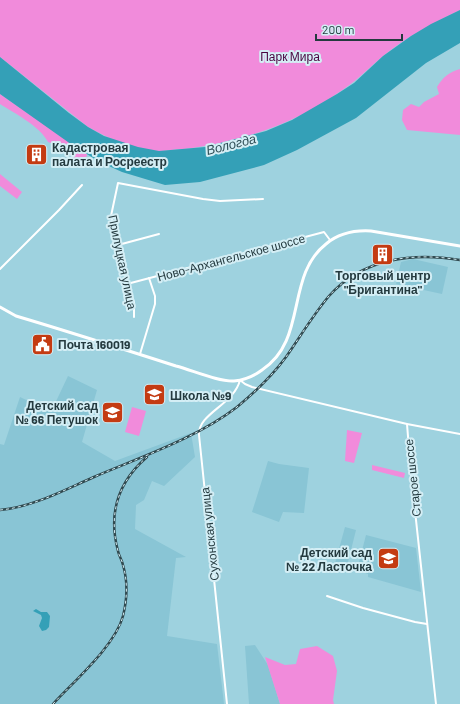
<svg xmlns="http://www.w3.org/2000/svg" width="460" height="704" font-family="Barlow,sans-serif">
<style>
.built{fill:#89c5d5}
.green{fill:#f18bdb}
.water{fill:#34a0b7}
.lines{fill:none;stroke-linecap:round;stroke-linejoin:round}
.street{stroke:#fff;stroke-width:2}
.secondary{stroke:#fff;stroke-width:3}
.rail-casing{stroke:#30494f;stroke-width:2.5}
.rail{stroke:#d4eef5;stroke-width:1;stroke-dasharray:3;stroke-linecap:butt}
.labels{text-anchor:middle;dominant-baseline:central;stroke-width:4;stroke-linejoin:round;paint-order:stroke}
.park-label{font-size:12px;fill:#49043f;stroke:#d4eef5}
.poi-label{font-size:12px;font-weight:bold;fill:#243a3f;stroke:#d4eef5;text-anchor:start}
.street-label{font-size:12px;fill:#243a3f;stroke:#d4eef5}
.water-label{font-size:13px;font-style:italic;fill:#304f57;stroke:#d4eef5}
</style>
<rect width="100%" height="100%" fill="#9ed2df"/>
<g class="built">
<path d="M413,259L448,267L442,294L396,284L401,262Z"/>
<path d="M68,376L97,390L82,442L115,461L191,433L195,457L164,486L152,481L144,500L136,505L135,529L186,557L176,558L167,636L217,644L224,704H0V444L4,445L20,397L51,412Z"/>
<path d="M268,461L279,464L309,468L304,513L283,512L279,522L252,512Z"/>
<path d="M345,527L356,530L346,570L334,567Z"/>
<path d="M366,535L416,548L421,592L368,577V574L357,570Z"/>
<path d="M255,645L268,665L280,704H249L245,646Z"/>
</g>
<g class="green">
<path d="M0,0H460V10C433,23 406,37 382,57C368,69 354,83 338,93C292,125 238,143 183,149C175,149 167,151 159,151C136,151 108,138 88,127L0,57Z"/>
<path d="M460,69V135L407,130L402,120L403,110L411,104L419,107L424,102L439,94L437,87C443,77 449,72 460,69Z"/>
<path d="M0,94L87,154L84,167C73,156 63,147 48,142C40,126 14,113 0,104Z"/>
<path d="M0,174L22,192L17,199L0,186Z"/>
<path d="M132,407L146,411L139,436L125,432Z"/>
<path d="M347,430L362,433L354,463L345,461Z"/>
<path d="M372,465L405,473L404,478L372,470Z"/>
<path d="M317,646L333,656L337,671L333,700L334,704H280L265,657L285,665L296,664L300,649Z"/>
</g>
<g class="water">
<path d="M460,10V43L426,63L356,118L297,150L264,165L200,182L165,185L122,172L100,162L75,147L0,94V57L69,113L88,127L104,136L138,147L159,151L205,147L266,131L292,120L337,94L354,83L383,56L411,36L431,24Z"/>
<path d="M36,609L41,612H47L50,616L49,627L46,630L42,631L39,626L42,618L41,615L33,611Z"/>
</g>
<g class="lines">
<g class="street">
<path d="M118,245L159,234"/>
<path d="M0,269L59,210L82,185"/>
<path d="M127,284L324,232L330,240"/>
<path d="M134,317V302L127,284L111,216L118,183L203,199L220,201L263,199"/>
<path d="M140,354L155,304V296L149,278"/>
<path d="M407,424L411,474L436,704"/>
<path d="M327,596L363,608L415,622L427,624"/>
<path d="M227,704L199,435C198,413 234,405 240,380L245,384L252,387L407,424L460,434"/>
</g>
<path class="secondary" d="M0,307L16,316C70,332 123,349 176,366C192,370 218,382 234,381C245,380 254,376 262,370C308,340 285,276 326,244C339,233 354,230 371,231L460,246"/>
<defs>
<g id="rail">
<path d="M0,510C33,507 64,490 94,477C141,457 197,438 237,407C254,393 272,376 286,357C300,337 313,315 329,296C363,258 413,252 460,260"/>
<path d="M53,704C74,681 115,646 123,616C127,600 128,582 123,565C122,560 119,556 118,551C108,514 118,482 147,457"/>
</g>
</defs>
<use href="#rail" class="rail-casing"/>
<use href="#rail" class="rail"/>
</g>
<defs>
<symbol id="building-square" viewBox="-11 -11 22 22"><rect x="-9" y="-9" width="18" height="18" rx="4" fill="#c43b12" stroke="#d4eef5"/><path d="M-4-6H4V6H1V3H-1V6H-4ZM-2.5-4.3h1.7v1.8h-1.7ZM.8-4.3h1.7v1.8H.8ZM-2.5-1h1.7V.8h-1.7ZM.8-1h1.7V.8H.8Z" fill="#fff"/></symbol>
<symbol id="civic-square" viewBox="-11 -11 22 22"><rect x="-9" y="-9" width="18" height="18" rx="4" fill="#c43b12" stroke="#d4eef5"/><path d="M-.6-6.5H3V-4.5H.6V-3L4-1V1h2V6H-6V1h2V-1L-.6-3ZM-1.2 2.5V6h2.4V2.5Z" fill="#fff"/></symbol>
<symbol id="school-square" viewBox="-11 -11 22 22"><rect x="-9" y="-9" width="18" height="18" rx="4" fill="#c43b12" stroke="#d4eef5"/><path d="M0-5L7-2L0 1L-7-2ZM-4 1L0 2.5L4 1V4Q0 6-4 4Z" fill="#fff"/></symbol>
</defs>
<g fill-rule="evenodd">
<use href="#building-square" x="24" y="142" width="25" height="25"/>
<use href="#building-square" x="370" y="242" width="25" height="25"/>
<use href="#civic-square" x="30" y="332" width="25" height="25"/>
<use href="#school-square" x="142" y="382" width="25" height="25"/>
<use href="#school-square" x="100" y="400" width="25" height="25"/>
<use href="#school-square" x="376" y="546" width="25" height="25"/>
</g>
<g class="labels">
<g class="park-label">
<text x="290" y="56">Парк Мира</text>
</g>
<g class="poi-label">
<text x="52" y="147">Кадастровая<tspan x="52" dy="14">палата и Росреестр</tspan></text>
<text x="383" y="275" text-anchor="middle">Торговый центр<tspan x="383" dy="14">"Бригантина"</tspan></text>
<text x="58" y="344">Почта 160019</text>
<text x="170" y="395">Школа №9</text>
<text x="98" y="405" text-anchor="end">Детский сад<tspan x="98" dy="14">№ 66 Петушок</tspan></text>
<text x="372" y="552" text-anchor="end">Детский сад<tspan x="372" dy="14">№ 22 Ласточка</tspan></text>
</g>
<g class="street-label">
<text transform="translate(231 257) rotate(-15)">Ново-Архангельское шоссе</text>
<text transform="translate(123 262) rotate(78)">Прилуцкая улица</text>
<text transform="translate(412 478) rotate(-96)">Старое шоссе</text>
<text transform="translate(209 534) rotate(-96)">Сухонская улица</text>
</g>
<g class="water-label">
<text transform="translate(231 144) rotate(-14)">Вологда</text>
</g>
</g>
<path d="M316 34v6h86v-6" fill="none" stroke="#243a3f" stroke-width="2"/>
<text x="322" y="34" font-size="12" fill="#243a3f" stroke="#d4eef5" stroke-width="3" paint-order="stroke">200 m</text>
</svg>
